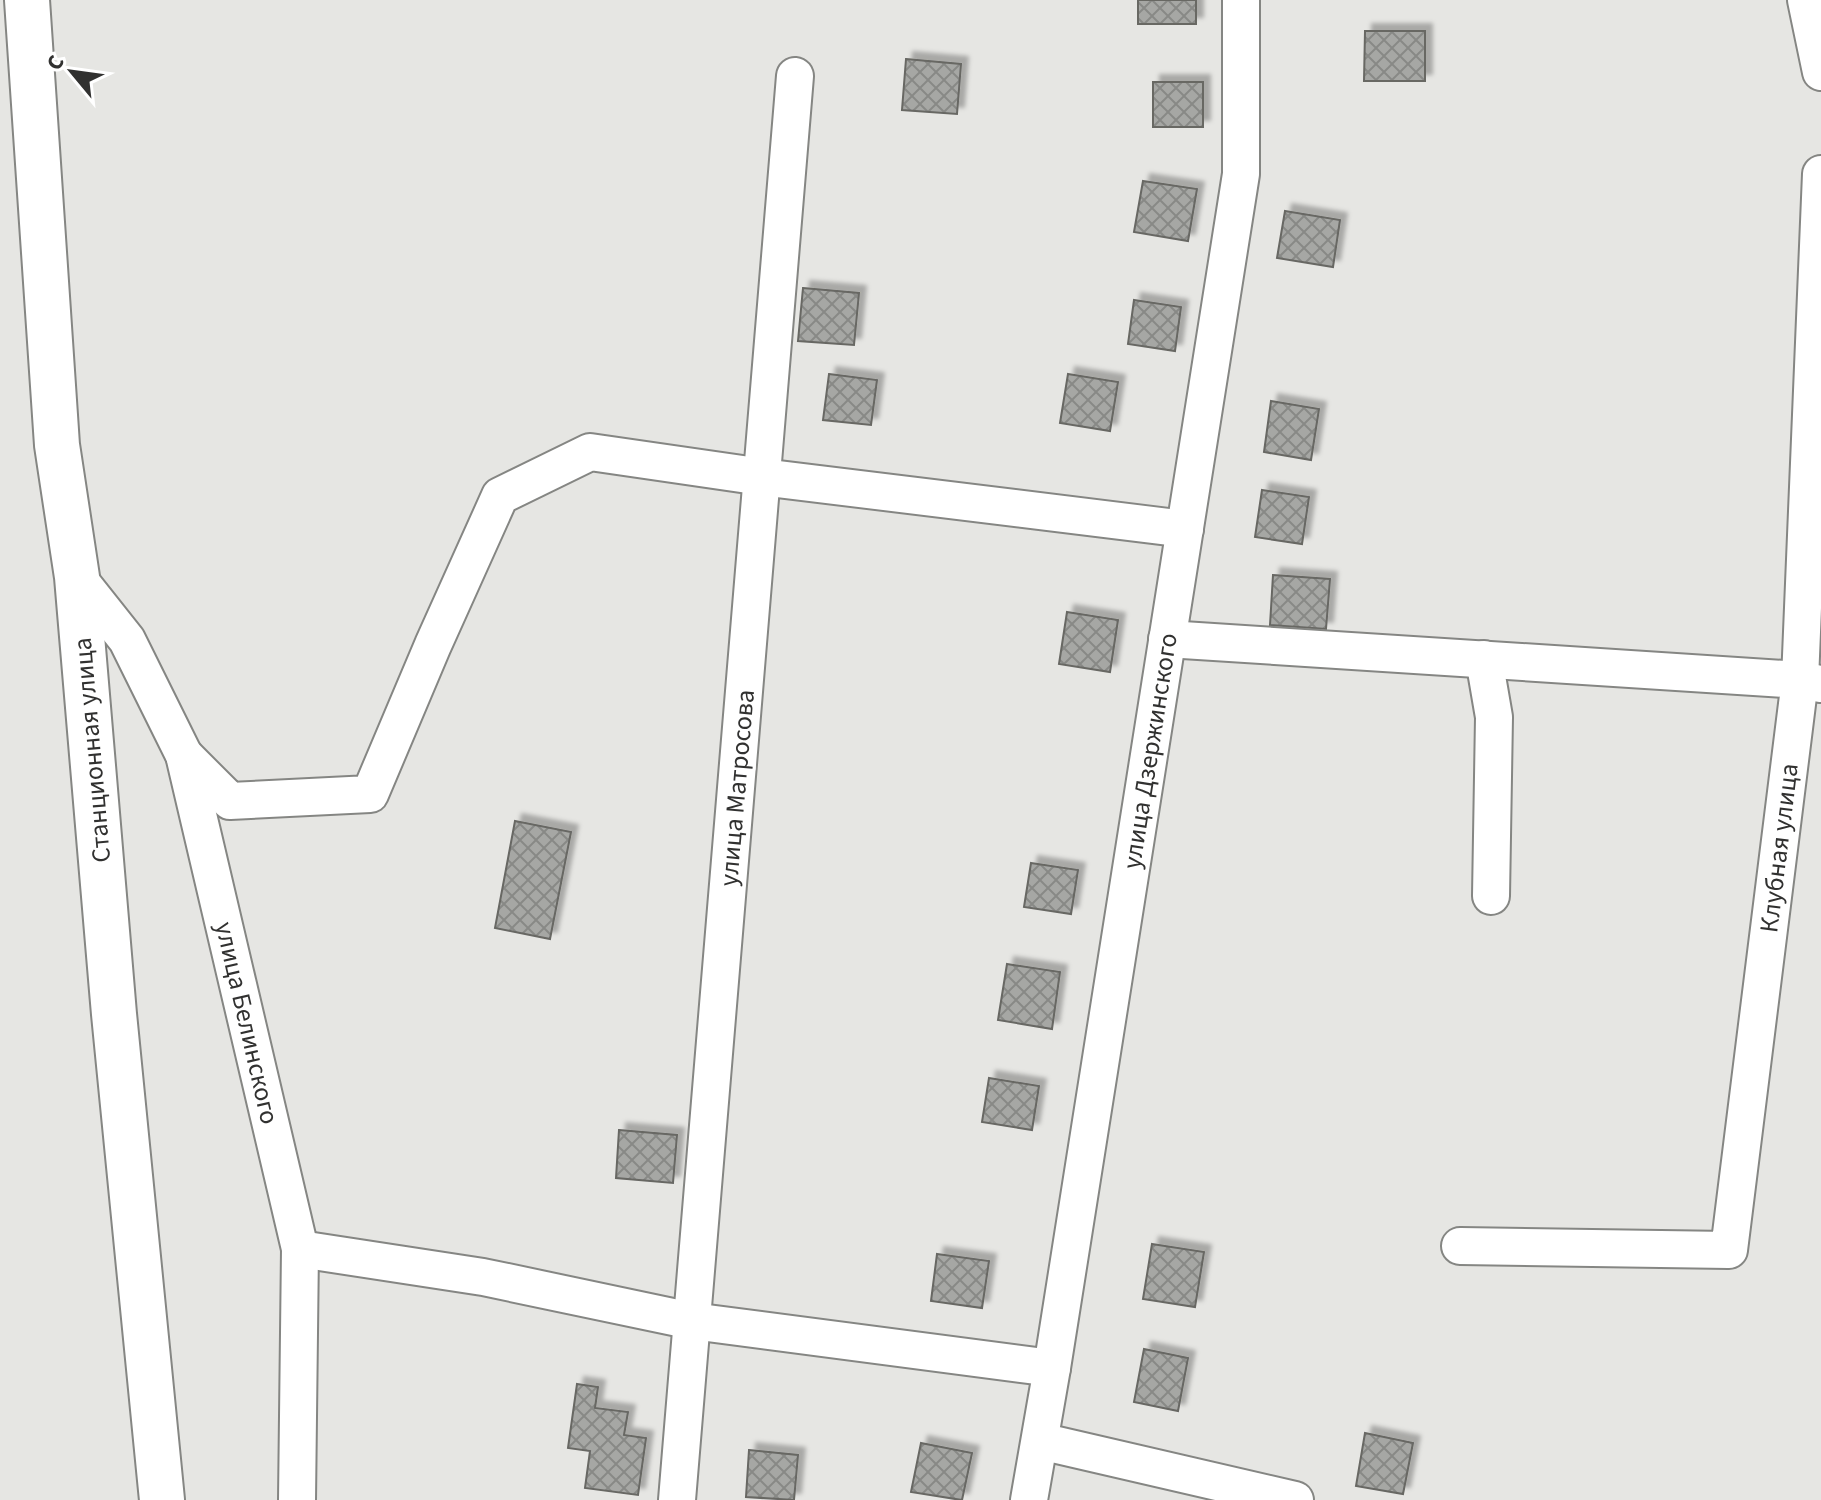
<svg xmlns="http://www.w3.org/2000/svg" width="1821" height="1500" font-family="'Source Sans 3',sans-serif">
<style>
.building{fill:url(#building-cross-hatch);stroke:#676764;stroke-width:2;filter:url(#shadow)}
.lines{fill:none;stroke-linecap:round;stroke-linejoin:round}
.minor-casing{stroke:#858683;stroke-width:40}
.major-casing{stroke:#858683;stroke-width:48}
.minor{stroke:#fff;stroke-width:36}
.major{stroke:#fff;stroke-width:44}
.labels{text-anchor:middle;dominant-baseline:central;stroke-width:6;stroke-linejoin:round;paint-order:stroke}
.street-label{font-size:26px;fill:#313130;stroke:#fff}
</style>
<defs>
<pattern id="building-cross-hatch" width="8" height="8" patternUnits="userSpaceOnUse" patternTransform="scale(2)"><rect width="8" height="8" fill="#a6a7a4"/><path d="M0 0l8 8M0 8l8-8" fill="none" stroke="#888986"/></pattern>
<filter id="shadow"><feDropShadow dx="7" dy="-7" stdDeviation="2" flood-color="#0004"/></filter>
</defs>
<rect width="100%" height="100%" fill="#e6e6e3"/>
<g class="building">
<rect x="1138" y="0" width="58" height="24"/>
<path d="M1365,31H1425V81H1364Z"/>
<path d="M906,59L961,64L957,114L902,110Z"/>
<rect x="1153" y="82" width="50" height="45"/>
<path d="M1143,181L1197,189L1188,241L1134,232Z"/>
<path d="M1285,211L1340,220L1333,267L1277,258Z"/>
<path d="M803,288L859,293L854,345L798,341Z"/>
<path d="M1134,300L1181,307L1175,351L1128,344Z"/>
<path d="M829,374L877,380L871,425L823,420Z"/>
<path d="M1068,374L1118,382L1110,431L1060,423Z"/>
<path d="M1271,401L1319,409L1311,460L1264,452Z"/>
<path d="M1262,490L1309,497L1302,544L1255,537Z"/>
<path d="M1273,575L1330,579L1326,629L1270,625Z"/>
<path d="M1067,612L1118,620L1110,672L1059,664Z"/>
<path d="M515,821L571,832L550,939L495,928Z"/>
<path d="M1031,863L1078,870L1071,914L1024,907Z"/>
<path d="M1007,964L1060,972L1052,1029L998,1020Z"/>
<path d="M989,1078L1039,1086L1032,1130L982,1122Z"/>
<path d="M619,1130L677,1135L673,1183L616,1178Z"/>
<path d="M1152,1244L1204,1252L1195,1307L1143,1299Z"/>
<path d="M937,1254L989,1261L982,1308L931,1301Z"/>
<path d="M1144,1349L1188,1358L1178,1411L1134,1402Z"/>
<path d="M577,1384L598,1387L595,1408L628,1412L624,1435L646,1438L638,1495L585,1488L590,1451L568,1448Z"/>
<path d="M1365,1433L1413,1443L1403,1494L1356,1486Z"/>
<path d="M921,1443L972,1453L962,1500L911,1492Z"/>
<path d="M749,1450L798,1455L794,1500L746,1497Z"/>
</g>
<g class="lines">
<defs>
<g id="minor">
<path d="M1806,0L1821,72"/>
<path d="M77,577L127,640L184,755L300,1249L297,1500"/>
<path d="M1167,639L1800,680L1821,684"/>
<path d="M1484,659L1494,717L1491,896"/>
<path d="M184,755L230,801L370,794L433,645L500,496L590,452L762,477L1185,529"/>
<path d="M1460,1246L1729,1250L1800,680L1821,174"/>
<path d="M300,1249L483,1277L692,1321L1052,1368"/>
<path d="M1040,1441L1295,1500"/>
<path d="M677,1500L795,76"/>
<path d="M1029,1500L1052,1368L1241,174V0"/>
</g>
<path id="major" d="M27,0L57,445L77,577L114,1014L162,1500"/>
</defs>
<use href="#minor" class="minor-casing"/>
<use href="#major" class="major-casing"/>
<use href="#minor" class="minor"/>
<use href="#major" class="major"/>
</g>
<g class="labels">
<g class="street-label">
<text transform="translate(92 750) rotate(-95)">Станционная улица</text>
<text transform="translate(1150 751) rotate(-81)">улица Дзержинского</text>
<text transform="translate(737 788) rotate(-85)">улица Матросова</text>
<text transform="translate(1779 848) rotate(-83)">Клубная улица</text>
<text transform="translate(247 1023) rotate(77)">улица Белинского</text>
</g>
</g>
<g transform="translate(72 72) rotate(299)" stroke="#ffffff" stroke-width="6" paint-order="stroke">
<path d="M0-6L14 30L0 20L-14 30Z" fill="#313130"/>
<text y="-12" font-size="22" font-weight="bold" text-anchor="middle" fill="#313130">С</text>
</g>
</svg>
